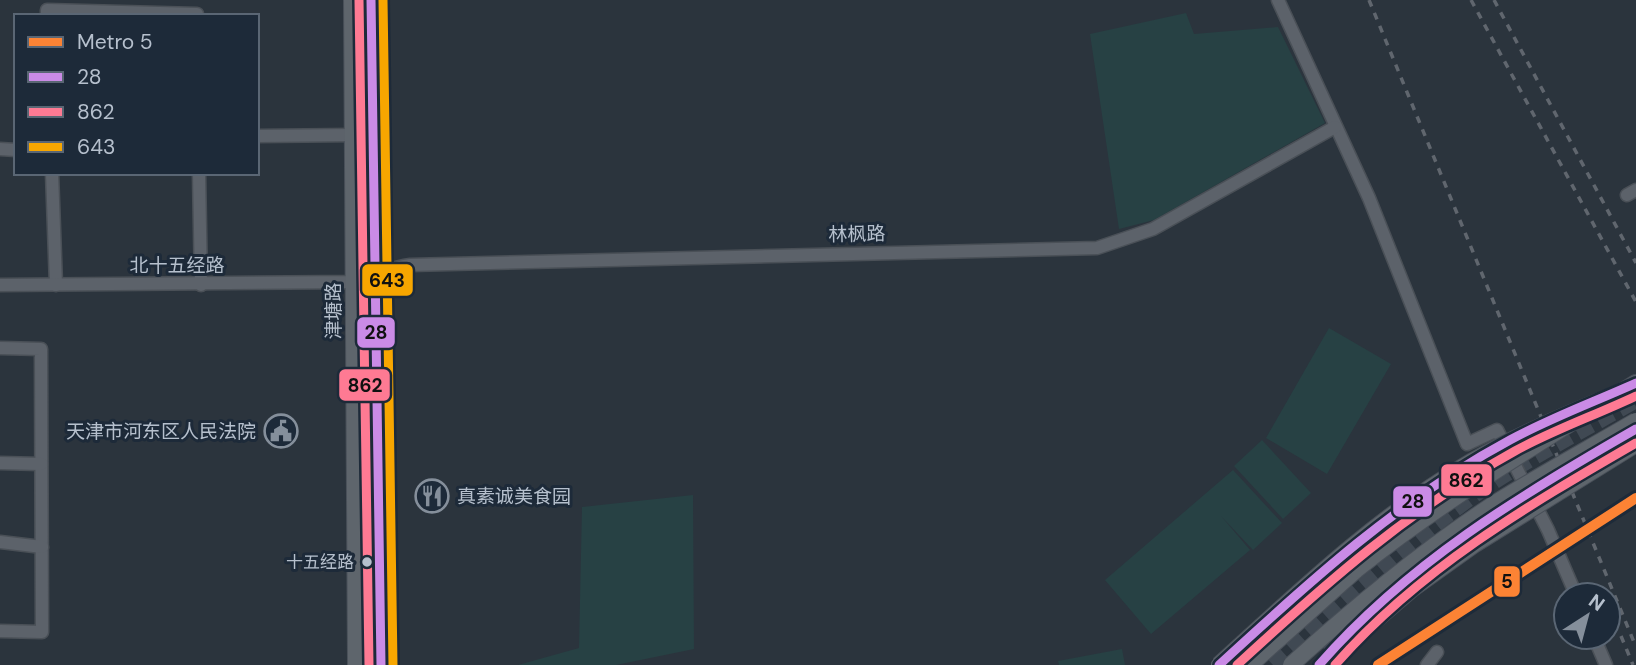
<svg xmlns="http://www.w3.org/2000/svg" width="1636" height="665" font-family="'DM Sans','Noto Sans SC',sans-serif">
<style>
.green{fill:#274144}
.lines{fill:none;stroke-linecap:round;stroke-linejoin:round}
.major-tunnel{stroke:#404953;stroke-width:16;stroke-dasharray:16 8;stroke-linecap:butt}
.minor-casing{stroke:#4a5057;stroke-width:15}
.major-casing{stroke:#495059;stroke-width:18}
.minor{stroke:#5c626a;stroke-width:12}
.major{stroke:#5e656c;stroke-width:16}
.rail{stroke:#60666e;stroke-width:3.5;stroke-dasharray:7 7;stroke-linecap:butt}
.major-bridge-casing{stroke:#495059;stroke-width:18;stroke-linecap:butt}
.major-bridge{stroke:#5e656c;stroke-width:16}
.bus-1-casing{stroke:#1d2a39;stroke-width:14}
.bus-2-casing{stroke:#1d2a39;stroke-width:14}
.bus-3-casing{stroke:#1d2a39;stroke-width:14}
.bus-1{stroke:#ca8be6;stroke-width:9}
.bus-2{stroke:#fe7a93;stroke-width:9}
.bus-3{stroke:#f7a600;stroke-width:9}
.metro-1-casing{stroke:#1d2a39;stroke-width:16}
.metro-1{stroke:#fc8334;stroke-width:10}
.bus-dot{fill:#b6c0cd;stroke:#1d2a39;stroke-width:2.5}
.labels{text-anchor:middle;dominant-baseline:central;stroke-width:6;stroke-linejoin:round;paint-order:stroke}
.bus-label{font-size:17px;fill:#b6c0cd;stroke:#1d2a39;text-anchor:end}
.street-label{font-size:19px;fill:#b6c0cd;stroke:#1d2a39}
.poi-label{font-size:19px;fill:#b6c0cd;stroke:#1d2a39;text-anchor:end}
.line-badge{stroke:#1d2a39;stroke-width:2.5}
.pale-badge-label{font-size:19px;text-anchor:middle;font-weight:bold;fill:#111}
</style>
<rect width="100%" height="100%" fill="#2b343d"/>
<g class="green">
<path d="M1186,13L1194,34L1278,27L1325,123L1154,220L1119,229L1090,34Z"/>
<path d="M1329,328L1391,364L1327,474L1266,438Z"/>
<path d="M1262,440L1311,493L1283,519L1234,466Z"/>
<path d="M1233,470L1282,523L1253,550L1221,516L1250,550L1151,634L1105,580Z"/>
<path d="M693,495L694,649L616,665H518L579,648L582,507Z"/>
<path d="M1122,649L1125,665H1059L1058,661Z"/>
</g>
<g class="lines">
<g class="major-tunnel">
<path d="M1328,653L1403,581L1507,504"/>
<path d="M1273,665C1337,607 1400,549 1470,498C1522,461 1580,432 1636,400"/>
</g>
<defs>
<g id="minor">
<path d="M1278,0L1369,198L1467,444L1497,430L1548,530L1576,595"/>
<path d="M47,16V10L197,14"/>
<path d="M257,136L354,135"/>
<path d="M0,149L16,150"/>
<path d="M52,173L56,285"/>
<path d="M199,173L201,285"/>
<path d="M1627,195L1636,190"/>
<path d="M0,285L354,282C376,279 389,267 410,265L1097,248L1153,229L1335,127"/>
<path d="M0,348L41,349L42,632L0,631"/>
<path d="M0,463L41,464"/>
<path d="M0,542L42,547"/>
<path d="M1594,637L1606,665"/>
<path d="M1427,665L1437,652"/>
</g>
<g id="major">
<path d="M352,0L356,665"/>
<path d="M371,0L381,665"/>
<path d="M1620,393L1636,383"/>
<path d="M1250,665L1356,570"/>
</g>
</defs>
<use href="#minor" class="minor-casing"/>
<use href="#major" class="major-casing"/>
<use href="#minor" class="minor"/>
<use href="#major" class="major"/>
<g class="rail">
<path d="M1369,0L1636,647"/>
<path d="M1471,0L1636,302"/>
<path d="M1494,0L1636,263"/>
<path d="M1621,636L1633,665"/>
</g>
<defs>
<g id="major-bridge">
<path d="M1356,570C1428,512 1504,465 1582,416"/>
<path d="M1219,665C1299,592 1377,517 1471,462C1519,435 1569,413 1620,393"/>
<path d="M1291,665C1356,606 1423,550 1497,502C1542,474 1590,448 1636,421"/>
<path d="M1323,665L1412,589L1475,544L1636,444"/>
</g>
</defs>
<use href="#major-bridge" class="major-bridge-casing"/>
<use href="#major-bridge" class="major-bridge"/>
<defs>
<g id="bus-1">
<path d="M371,0L381,665"/>
<path d="M1219,665C1310,581 1400,499 1510,440C1550,418 1594,402 1636,383"/>
<path d="M1319,665C1408,563 1519,496 1636,429"/>
</g>
<g id="bus-2">
<path d="M359,0L369,665"/>
<path d="M1237,665C1326,583 1408,510 1515,451C1553,430 1596,415 1636,396"/>
<path d="M1335,665C1419,569 1527,506 1636,443"/>
</g>
<path id="bus-3" d="M383,0L393,665"/>
</defs>
<use href="#bus-1" class="bus-1-casing"/>
<use href="#bus-2" class="bus-2-casing"/>
<use href="#bus-3" class="bus-3-casing"/>
<use href="#bus-1" class="bus-1"/>
<use href="#bus-2" class="bus-2"/>
<use href="#bus-3" class="bus-3"/>
<defs>
<path id="metro-1" d="M1378,665L1636,498"/>
</defs>
<use href="#metro-1" class="metro-1-casing"/>
<use href="#metro-1" class="metro-1"/>
</g>
<defs>
<symbol id="civic-ring" viewBox="-11 -11 22 22"><circle r="9.5" fill="#1d2a39" stroke="#858f9b" stroke-width="1.5"/><path d="M-.6-6.5H3V-4.5H.6V-3L4-1V1h2V6H-6V1h2V-1L-.6-3ZM-1.2 2.5V6h2.4V2.5Z" fill="#858f9b"/></symbol>
<symbol id="restaurant-ring" viewBox="-11 -11 22 22"><circle r="9.5" fill="#1d2a39" stroke="#858f9b" stroke-width="1.5"/><path d="M-5-6h1v4h1v-4h1v4h1v-4h1v5L-1.5 .5V6h-2V.5L-5-1ZM5-6V6H3V1.5H1.5Q1.5-4 5-6Z" fill="#858f9b"/></symbol>
</defs>
<g fill-rule="evenodd">
<use href="#civic-ring" x="262" y="412" width="38" height="38"/>
<use href="#restaurant-ring" x="413" y="477" width="38" height="38"/>
</g>
<circle class="bus-dot" cx="367" cy="562" r="6"/>
<g class="labels">
<g class="bus-label">
<text x="354" y="562">十五经路</text>
</g>
<g class="street-label">
<text transform="translate(857 234) rotate(-1)">林枫路</text>
<text x="177" y="265">北十五经路</text>
<text transform="translate(333 311) rotate(-90)">津塘路</text>
</g>
<g class="poi-label">
<text x="256" y="431">天津市河东区人民法院</text>
<text x="457" y="496" text-anchor="start">真素诚美食园</text>
</g>
</g>
<g class="line-badge">
<rect x="361" y="263" width="53" height="34" rx="7" fill="#f7a600"/>
<rect x="356" y="316" width="40" height="33" rx="7" fill="#ca8be6"/>
<rect x="338" y="368" width="53" height="34" rx="7" fill="#fe7a93"/>
<rect x="1440" y="463" width="53" height="34" rx="7" fill="#fe7a93"/>
<rect x="1392" y="485" width="41" height="33" rx="7" fill="#ca8be6"/>
<rect x="1493" y="565" width="28" height="33" rx="7" fill="#fc8334"/>
</g>
<g class="pale-badge-label">
<text x="387" y="287">643</text>
<text x="376" y="339">28</text>
<text x="365" y="392">862</text>
<text x="1466" y="487">862</text>
<text x="1413" y="508">28</text>
<text x="1507" y="588">5</text>
</g>
<rect x="14" y="14" width="245" height="161" fill="#1d2a39" stroke="#5a6674" stroke-width="2"/>
<rect x="28" y="37" width="35" height="10" fill="#fc8334" stroke="#5a6674" stroke-width="2"/>
<text x="77" y="49" font-size="21" fill="#b6c0cd">Metro 5</text>
<rect x="28" y="72" width="35" height="10" fill="#ca8be6" stroke="#5a6674" stroke-width="2"/>
<text x="77" y="84" font-size="21" fill="#b6c0cd">28</text>
<rect x="28" y="107" width="35" height="10" fill="#fe7a93" stroke="#5a6674" stroke-width="2"/>
<text x="77" y="119" font-size="21" fill="#b6c0cd">862</text>
<rect x="28" y="142" width="35" height="10" fill="#f7a600" stroke="#5a6674" stroke-width="2"/>
<text x="77" y="154" font-size="21" fill="#b6c0cd">643</text>
<g transform="translate(1587 616) rotate(36)"><circle r="33" fill="#1d2a39" stroke="#5a6674" stroke-width="2"/>
<path d="M0-5L12 26L0 18L-12 26Z" fill="#858f9b"/>
<text y="-10" font-size="19" font-weight="bold" text-anchor="middle" fill="#b6c0cd">N</text>
</g>
</svg>
